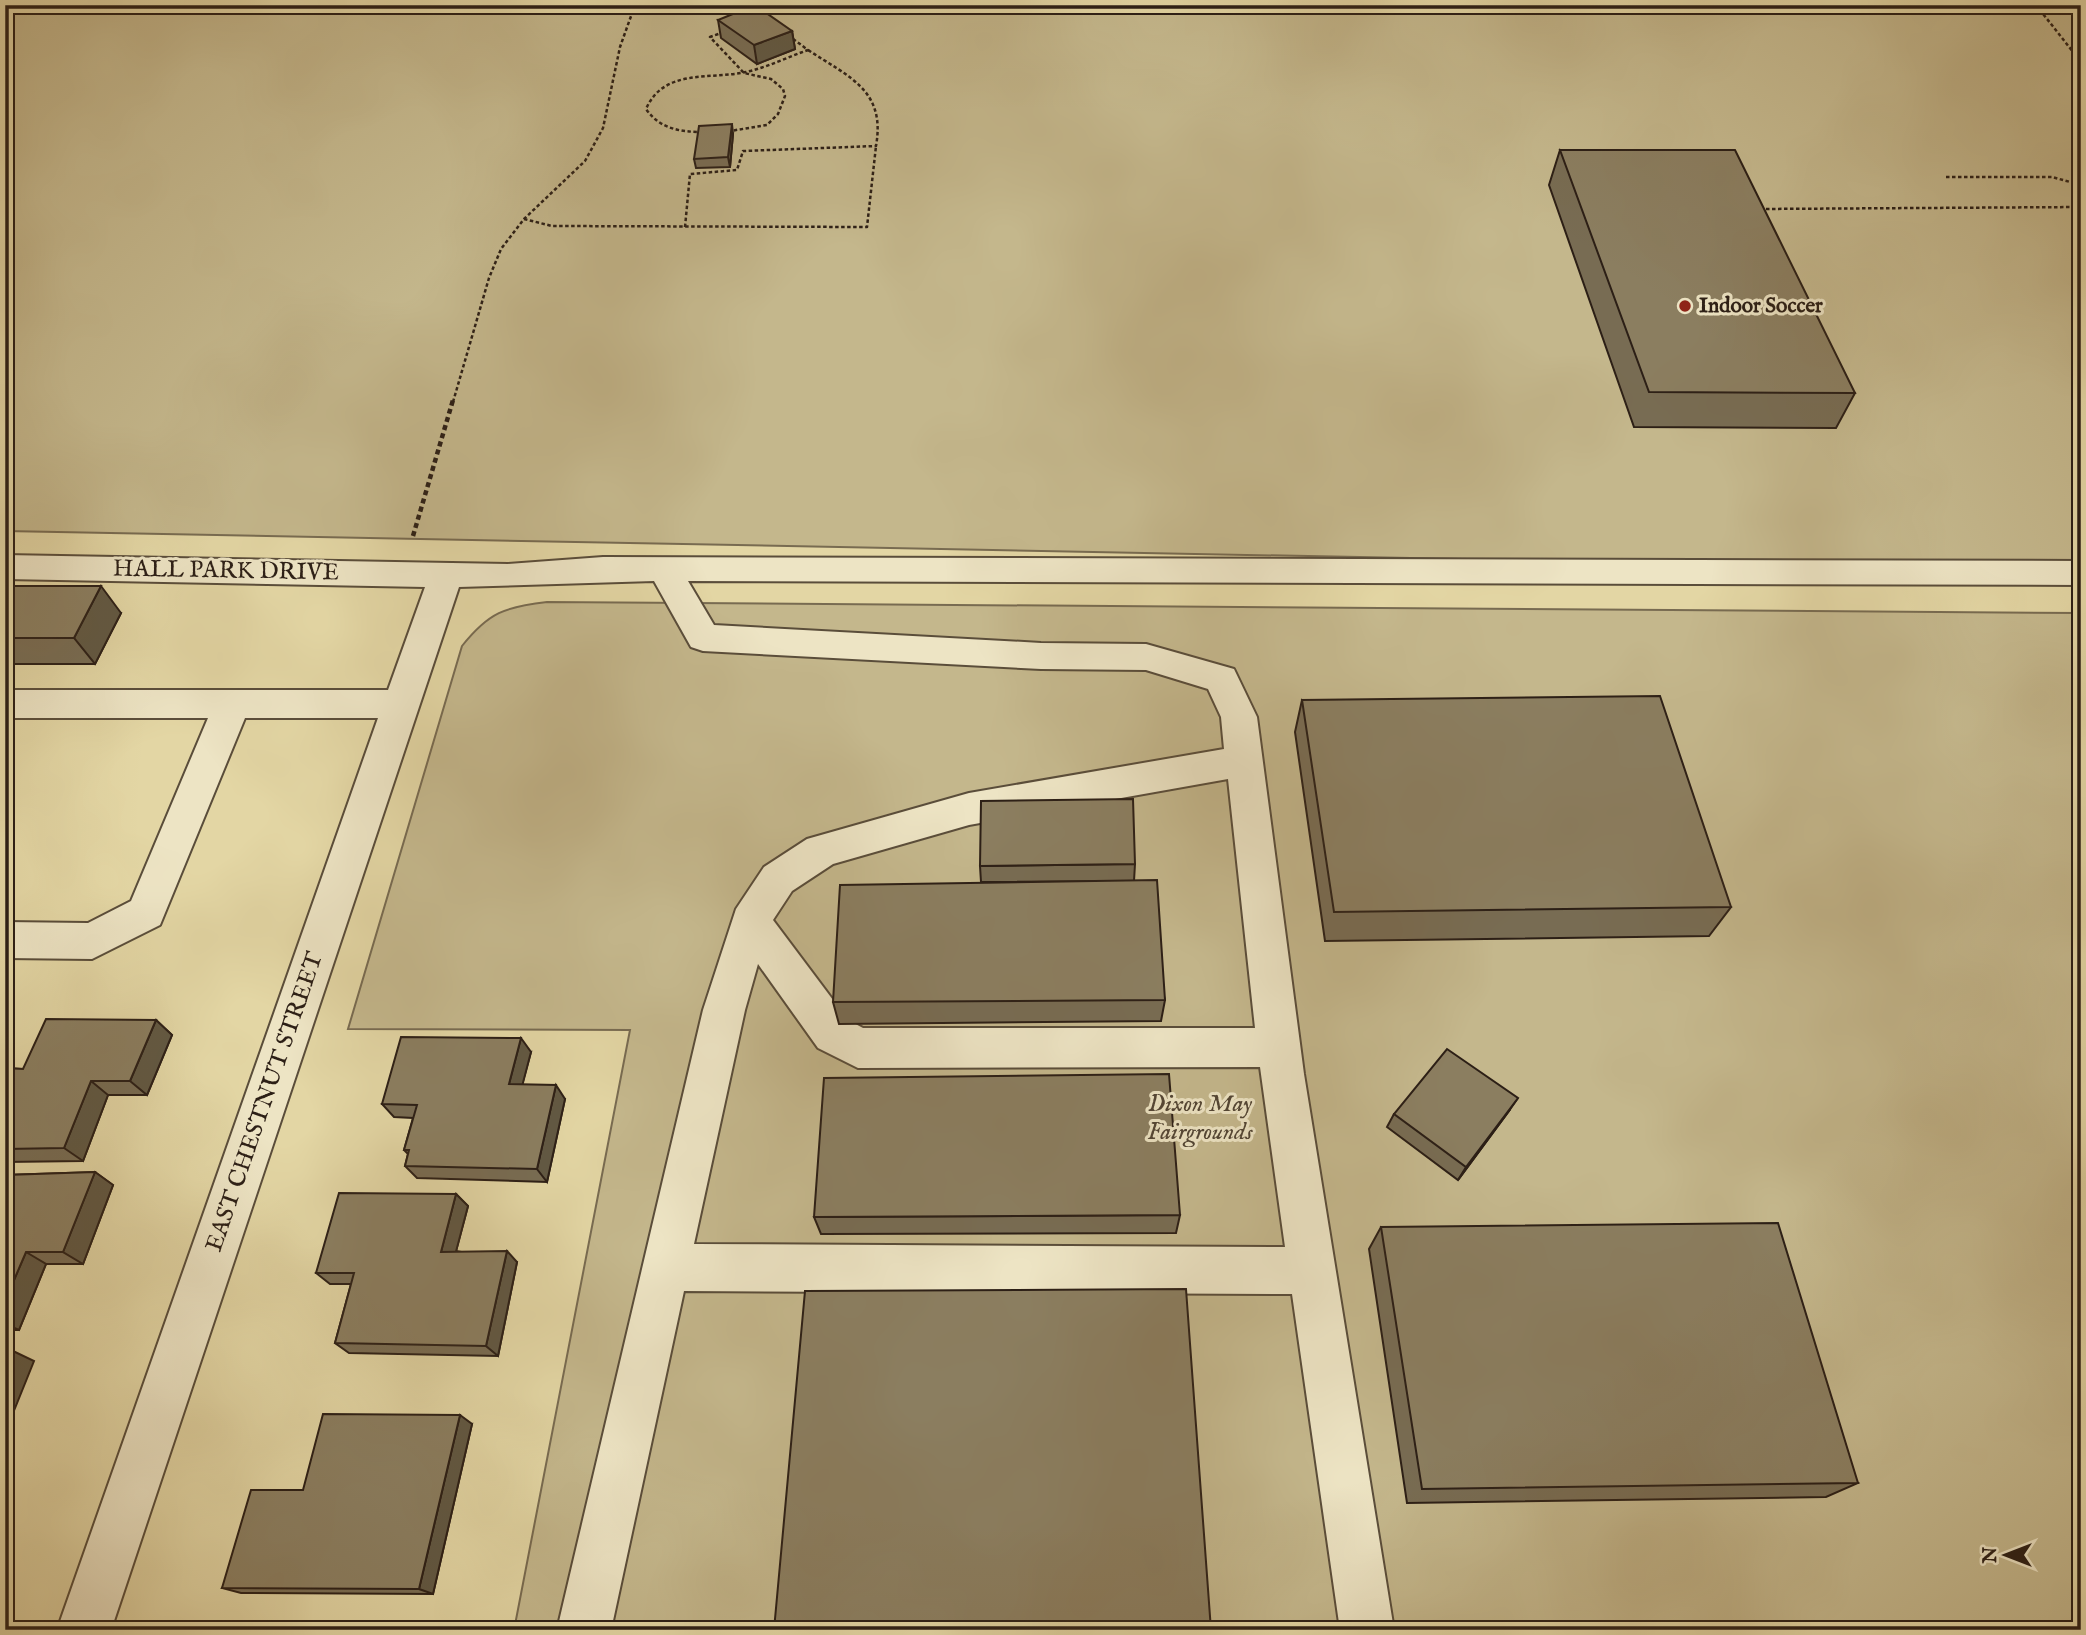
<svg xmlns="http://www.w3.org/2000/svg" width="2086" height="1635" font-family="'IM FELL English',serif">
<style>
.green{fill:#c4b78c;stroke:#786b51;stroke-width:2}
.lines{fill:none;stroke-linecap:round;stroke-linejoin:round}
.minor-casing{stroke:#5a4d3a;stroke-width:4}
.path-far1{stroke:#2c1f16;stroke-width:2.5;stroke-dasharray:3.5 2.5;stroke-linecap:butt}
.path{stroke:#2c1f16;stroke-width:4.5;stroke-dasharray:5 3.5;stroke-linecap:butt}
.minor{fill:#ede4c4;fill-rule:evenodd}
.wall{fill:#786c53;stroke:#2c1f16;stroke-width:2}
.shaded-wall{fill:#615843;stroke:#2c1f16;stroke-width:2}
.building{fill:#8b7e60;stroke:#2c1f16;stroke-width:2}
.poi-dot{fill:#8f2418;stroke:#ede4c4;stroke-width:2.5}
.labels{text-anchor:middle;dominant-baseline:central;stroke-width:6;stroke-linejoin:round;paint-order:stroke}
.far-poi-label{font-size:21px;font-weight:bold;fill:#2c1f16;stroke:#ede4c4;text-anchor:start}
.street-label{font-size:24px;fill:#2c1f16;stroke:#ede4c4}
.park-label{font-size:24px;font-style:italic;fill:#524534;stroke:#ede4c4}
</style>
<rect width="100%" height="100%" fill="#e3d6a4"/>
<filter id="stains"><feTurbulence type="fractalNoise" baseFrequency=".00286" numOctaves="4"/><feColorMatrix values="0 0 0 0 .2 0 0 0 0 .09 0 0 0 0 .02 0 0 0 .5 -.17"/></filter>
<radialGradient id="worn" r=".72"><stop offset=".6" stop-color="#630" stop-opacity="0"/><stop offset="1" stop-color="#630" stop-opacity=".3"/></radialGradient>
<g class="green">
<path d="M5,5H2081V571L5,531Z"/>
<path d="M547,602L2081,613V1630H514L630,1030L348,1029L462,646C489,612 505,607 547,602Z"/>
</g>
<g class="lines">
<defs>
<path id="minor" d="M5,555L508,564L603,557L2081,561V585L688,581L714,625L1041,643L1146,644L1234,669L1257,717L1304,1074L1394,1630H1340L1292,1294L684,1291L611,1630H557L703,1010L736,909L764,867L807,839L969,793L1224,749L1221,717L1208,689L1146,670L1041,669L703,651L691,647L654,581L459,587L111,1630H57L378,718H245L160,925L92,959L5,958V922L88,923L131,901L208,718H5V690H388L425,587L5,579ZM1228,779L1255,1028H863L848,1020L773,920L792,891L833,864L969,825ZM758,964L818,1048L858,1068L1260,1067L1285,1247L694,1244L745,1010Z"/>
</defs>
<use href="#minor" class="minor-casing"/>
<g class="path-far1">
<path d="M690,5L737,14"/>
<path d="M2036,5L2081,62"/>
<path d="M2070,5L2081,19"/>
<path d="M724,32L710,37L744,73L771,79L783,89L785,96L778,114L767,125L730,131"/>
<path d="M703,132C680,132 660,129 646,109C664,68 710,80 746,72C768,67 788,57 808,50L789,36"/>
<path d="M1946,177H2052L2081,185"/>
<path d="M1760,209L2081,207"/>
<path d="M524,219L552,226L867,227L876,146"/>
<path d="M685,227L690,174L737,170L743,151L876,146C886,90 849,77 808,50"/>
<path d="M453,402L489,278L501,249L524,219L585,161L603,128L620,47L635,5"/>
</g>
<path class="path" d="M413,536L453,400"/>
<use href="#minor" class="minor"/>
</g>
<g class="wall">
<path d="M718,20L792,31L795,49L757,64L721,38Z"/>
<path d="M733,134L730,167L696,168L694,159Z"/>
<path d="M1560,150L1855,393L1836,428L1634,427L1549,185Z"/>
<path d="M5,586L121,613L95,664H5Z"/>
<path d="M1302,700L1731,907L1709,936L1325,941L1295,732Z"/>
<path d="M1135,864L1134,881L1165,1000L1161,1021L839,1024L833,1002L1132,881L981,882L980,866Z"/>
<path d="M156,1020L172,1035L147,1095H108L83,1161L5,1162V1068L23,1069Z"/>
<path d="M531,1052L522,1085L565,1099L547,1182L417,1178L405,1166L408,1154L404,1150L413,1118L394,1117L382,1104Z"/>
<path d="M1509,1111L1458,1180L1387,1127L1394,1114Z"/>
<path d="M95,1172L113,1185L83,1264H46L19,1330H5V1175Z"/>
<path d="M456,1194L468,1206L456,1251L517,1262L498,1356L349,1353L335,1343L351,1284H330L316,1273Z"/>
<path d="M1180,1215L1176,1233L821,1234L814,1217Z"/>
<path d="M1381,1227L1858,1483L1826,1497L1407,1503L1369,1249Z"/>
<path d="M472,1424L433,1594L241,1593L222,1588L303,1490Z"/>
</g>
<g class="shaded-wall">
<path d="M792,31L795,49L757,64L754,45Z"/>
<path d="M732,124L733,134L730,167L728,157Z"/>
<path d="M101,586L121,613L95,664L74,638Z"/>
<path d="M156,1020L172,1035L147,1095L130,1081Z"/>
<path d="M521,1038L531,1052L519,1098L509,1084Z"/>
<path d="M91,1081L108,1095L83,1161L64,1148Z"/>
<path d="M556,1085L565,1099L547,1182L537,1169Z"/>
<path d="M1518,1098L1509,1111L1458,1180L1466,1167Z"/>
<path d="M95,1172L113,1185L83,1264L63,1252Z"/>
<path d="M456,1194L468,1206L453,1263L441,1252Z"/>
<path d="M507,1251L517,1262L498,1356L486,1346Z"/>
<path d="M26,1252L46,1264L19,1330L5,1324V1301Z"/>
<path d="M13,1351L34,1361L5,1433V1370Z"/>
<path d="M460,1415L472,1424L433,1594L419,1589Z"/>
</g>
<g class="building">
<path d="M755,5L792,31L754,45L718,20Z"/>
<path d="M732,124L728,157L694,159L699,126Z"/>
<path d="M1560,150H1735L1855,393L1649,392Z"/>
<path d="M5,586H101L74,638H5Z"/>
<path d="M1660,696L1731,907L1334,912L1302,700Z"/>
<path d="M1133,799L1135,864L980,866L981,801Z"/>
<path d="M1157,880L1165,1000L833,1002L840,885Z"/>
<path d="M46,1019L156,1020L130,1081H91L64,1148L5,1149V1068L23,1069Z"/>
<path d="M401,1037L521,1038L509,1084L556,1085L537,1169L405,1166L409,1150H404L417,1105L382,1104Z"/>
<path d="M1447,1049L1518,1098L1466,1167L1394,1114Z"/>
<path d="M1169,1074L1180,1215L814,1217L824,1078Z"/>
<path d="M95,1172L63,1252H26L5,1301V1175Z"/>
<path d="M339,1193L456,1194L441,1252L507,1251L486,1346L335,1343L354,1273H316Z"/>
<path d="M1778,1223L1858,1483L1422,1489L1381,1227Z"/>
<path d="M1186,1289L1211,1630H774L805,1291Z"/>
<path d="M5,1351H13L5,1370Z"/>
<path d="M323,1414L460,1415L419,1589L222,1588L251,1490H303Z"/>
</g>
<circle class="poi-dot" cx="1685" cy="306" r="7"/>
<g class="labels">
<g class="far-poi-label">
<text x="1699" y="306">Indoor Soccer</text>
</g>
<g class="street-label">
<text transform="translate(226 571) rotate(1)">HALL PARK DRIVE</text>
<text transform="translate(265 1102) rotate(-71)">EAST CHESTNUT STREET</text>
</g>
<g class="park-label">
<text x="1200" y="1104">Dixon May<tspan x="1200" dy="28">Fairgrounds</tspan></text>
</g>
</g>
<rect width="2086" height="1635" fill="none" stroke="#e3d6a4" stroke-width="28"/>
<rect x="7" y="7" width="2072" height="1621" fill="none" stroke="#2c1f16" stroke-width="3.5"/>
<rect x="14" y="14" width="2058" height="1607" fill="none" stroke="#2c1f16" stroke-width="2"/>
<g transform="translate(2006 1555) rotate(270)" stroke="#ede4c4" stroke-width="5" paint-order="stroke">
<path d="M0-5L12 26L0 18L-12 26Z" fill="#2c1f16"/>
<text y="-10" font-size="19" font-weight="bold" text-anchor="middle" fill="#2c1f16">N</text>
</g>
<rect width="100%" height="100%" filter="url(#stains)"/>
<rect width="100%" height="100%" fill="url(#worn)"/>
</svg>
